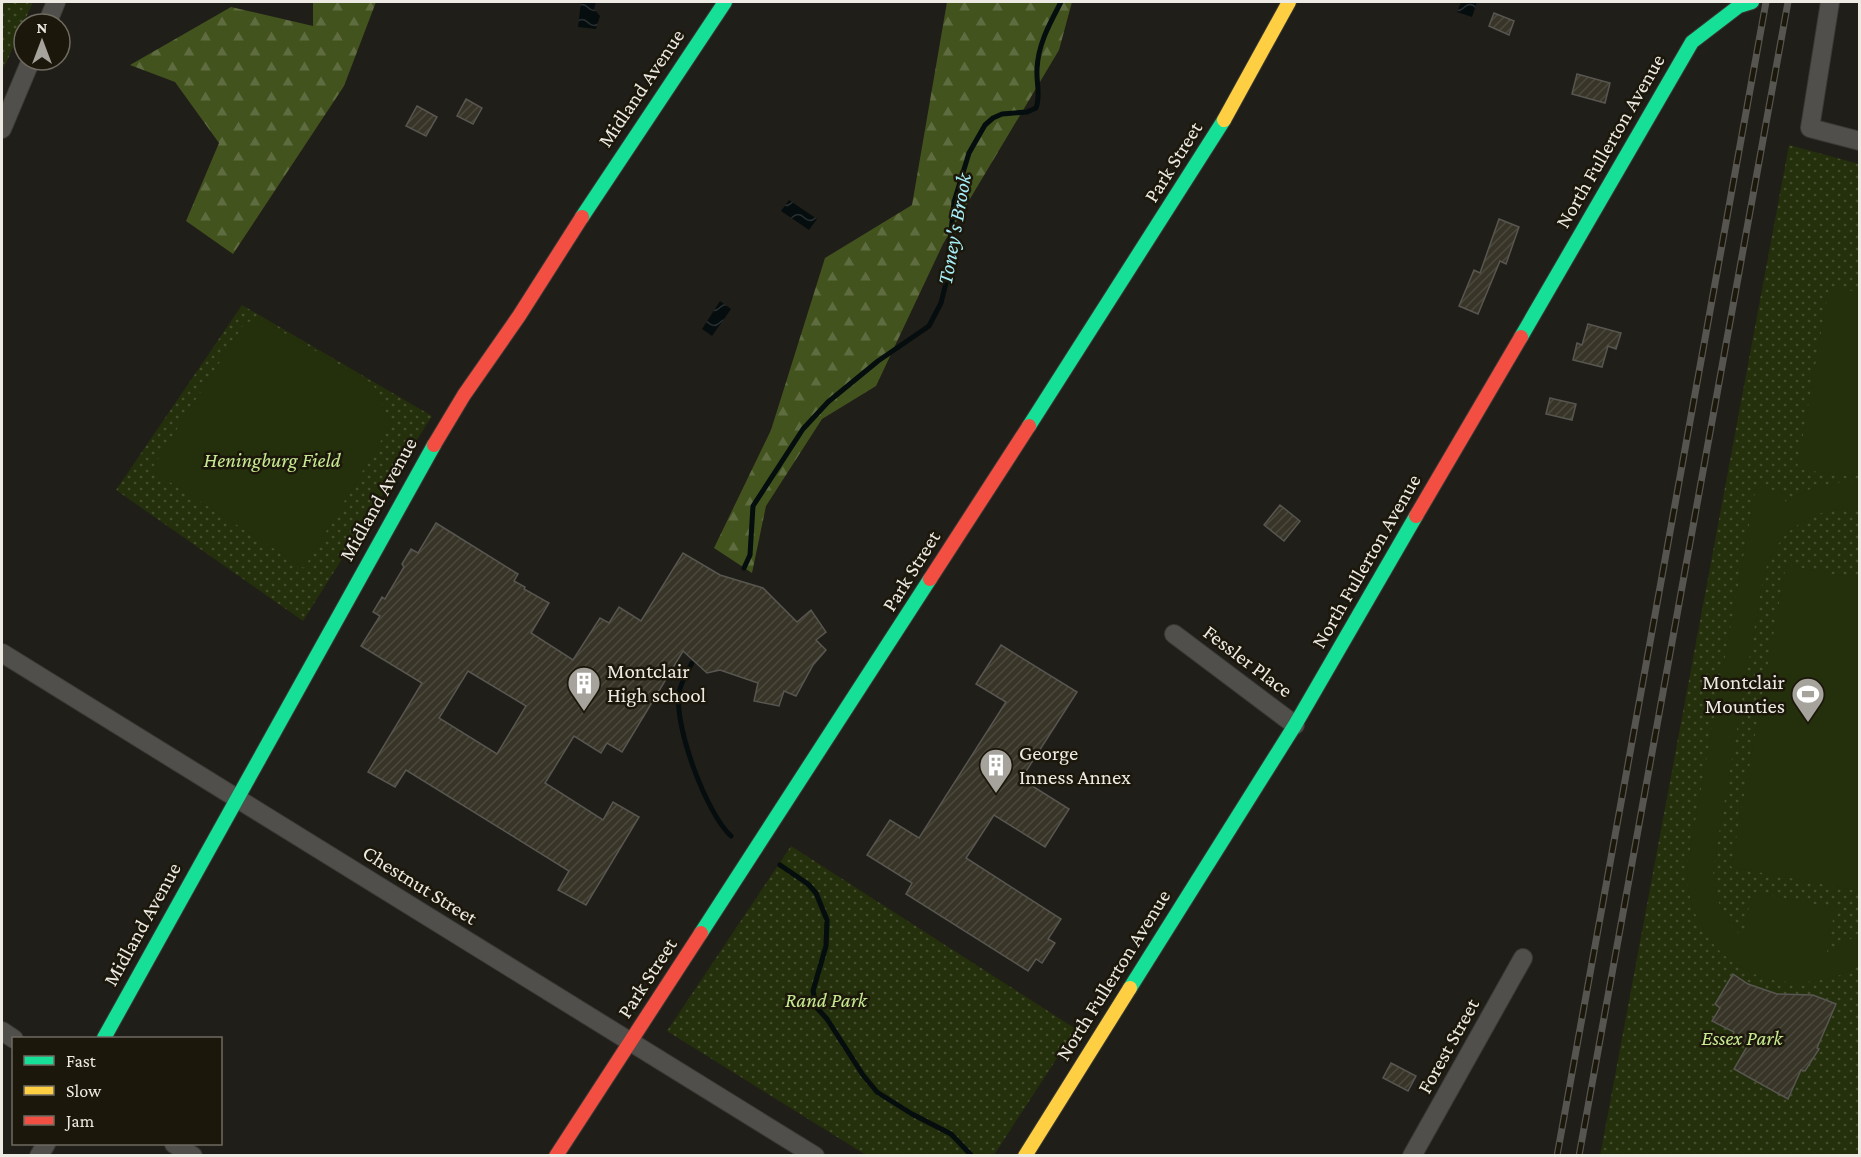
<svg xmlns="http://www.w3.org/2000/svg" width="1861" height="1157" font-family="'Crimson Pro',serif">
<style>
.forest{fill:url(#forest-firs)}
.park{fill:url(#park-dots)}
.garden{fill:#242f0b}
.water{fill:url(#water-waves)}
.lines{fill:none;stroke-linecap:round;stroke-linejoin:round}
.stream{stroke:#050d0e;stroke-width:5}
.building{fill:url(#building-hatch);stroke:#585651;stroke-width:1.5;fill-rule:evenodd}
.street-casing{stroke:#3a3934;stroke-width:20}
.fast-casing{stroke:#3a3934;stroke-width:16}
.slow-casing{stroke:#3a3934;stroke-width:16}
.jam-casing{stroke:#3a3934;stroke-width:16}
.street{stroke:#514f4b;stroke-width:18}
.fast{stroke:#16e098;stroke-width:14}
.slow{stroke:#ffcf43;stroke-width:14}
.jam{stroke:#f24e42;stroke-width:14}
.rail-casing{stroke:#56554f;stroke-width:7}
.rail{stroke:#1b170b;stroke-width:4.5;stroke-dasharray:14;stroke-linecap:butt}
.labels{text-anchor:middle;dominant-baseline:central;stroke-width:5;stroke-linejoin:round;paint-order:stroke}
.street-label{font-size:21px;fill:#edeae3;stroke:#1b170b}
.park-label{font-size:21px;font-style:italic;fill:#c7e991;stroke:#1b170b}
.poi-label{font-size:21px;fill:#edeae3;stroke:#1b170b;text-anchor:start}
.water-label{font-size:22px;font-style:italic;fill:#a7eef9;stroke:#1b170b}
</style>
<defs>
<pattern id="forest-firs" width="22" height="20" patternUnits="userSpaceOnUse" patternTransform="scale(1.5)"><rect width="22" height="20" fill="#42531e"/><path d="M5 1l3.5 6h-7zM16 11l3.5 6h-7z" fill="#5e6c3f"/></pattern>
<pattern id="park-dots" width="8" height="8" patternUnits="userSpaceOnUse" patternTransform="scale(1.5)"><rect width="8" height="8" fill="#242f0b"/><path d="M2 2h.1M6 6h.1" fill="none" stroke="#444d2e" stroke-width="1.8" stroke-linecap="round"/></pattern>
<pattern id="water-waves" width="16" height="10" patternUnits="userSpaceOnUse" patternTransform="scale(1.5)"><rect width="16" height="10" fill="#050d0e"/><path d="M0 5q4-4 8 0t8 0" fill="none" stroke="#2a3031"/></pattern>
<pattern id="building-hatch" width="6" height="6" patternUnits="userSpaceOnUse" patternTransform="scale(1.5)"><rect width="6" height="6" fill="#383528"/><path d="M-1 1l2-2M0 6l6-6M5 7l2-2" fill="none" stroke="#4b493d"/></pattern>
</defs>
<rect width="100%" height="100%" fill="#201e18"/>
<g class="forest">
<path d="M313,2H376L344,86L233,254L186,221L219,143L175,82L130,65L231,7L313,26Z"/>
<path d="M947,2H1072L1059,50L943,244L876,386L822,419L766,506L752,573L714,548L771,430L825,258L912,205Z"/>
</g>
<g class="park">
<path d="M2,2H33L3,70L2,69Z"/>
<path d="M1789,145L1859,164V1155L1600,1156Z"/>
<path d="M242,305L432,416L303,621L116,490Z"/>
<path d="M791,846L1076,1029L994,1155H866L667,1031Z"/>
</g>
<g class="garden">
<path d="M1829,287L1859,292V475L1849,476L1797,469Z"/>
<path d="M258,318L373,384L391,424L304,568L151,470L244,324Z"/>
<path d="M1841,482H1859V509C1827,506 1793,520 1775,549C1769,558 1766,569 1763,579L1713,868C1714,894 1721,920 1743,937L1752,892L1835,908L1827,952L1837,949L1859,933V965C1842,977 1823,981 1803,982C1736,986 1685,932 1687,866L1756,487L1780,491L1786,502L1810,489Z"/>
<path d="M1786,565L1859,579V891L1731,867Z"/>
</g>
<g class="water">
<path d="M581,2H596L594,9L600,16L596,29L578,27Z"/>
<path d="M1461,2H1477L1472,17L1457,12Z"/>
<path d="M789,200L817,219L809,230L781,211Z"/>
<path d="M720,301L731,309L712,336L702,329Z"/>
</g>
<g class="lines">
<g class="stream">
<path d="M744,568L750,555L753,506L803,429L828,402L878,361L929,326L941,303L946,283L954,202L969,153L985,125L993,118L1002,114L1027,112L1036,108C1041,94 1036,83 1037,69C1038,44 1050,23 1061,2"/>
<path d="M692,663C687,672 681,682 679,693C674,726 706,813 731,836"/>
<path d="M780,865L808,884L816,893L827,920L826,946L813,991L817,1008L827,1019L863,1075L877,1092L912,1114L951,1134L972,1156"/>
</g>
</g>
<g class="building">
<path d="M1494,13L1514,21L1509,35L1489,26Z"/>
<path d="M1577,74L1610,83L1605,103L1572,94Z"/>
<path d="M466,99L482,108L473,124L457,116Z"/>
<path d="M417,106L437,117L426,136L406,126Z"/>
<path d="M1499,219L1519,227L1506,264L1500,261L1478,314L1459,306L1474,270L1480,273Z"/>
<path d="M1588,324L1621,333L1616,349L1608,346L1602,367L1573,360L1577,343L1582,345Z"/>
<path d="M1550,398L1576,404L1572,420L1546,414Z"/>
<path d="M1280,505L1300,521L1284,541L1264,525Z"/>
<path d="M436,523L518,574L514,581L525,587L524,589L549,603L531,633L573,660L600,618L609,623L619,607L641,621L683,553L720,575L763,588L797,622L811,610L826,632L816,640L826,650L813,665L796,696L784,691L779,706L754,701L758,683L720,670L707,673L683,651L622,752L607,743L601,753L574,736L545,783L603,820L613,802L639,817L586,905L558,890L569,871L406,770L395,787L368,772L422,683L361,646L380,616L373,612L382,597L385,599L404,567L402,564L411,549L418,553ZM468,671L526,706L497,754L439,718Z"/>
<path d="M1001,645L1077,692L1021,779L1069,809L1045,847L994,815L966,858L1061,919L1048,939L1055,943L1042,963L1036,959L1028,971L906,894L912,883L867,855L890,820L919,838L1006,702L976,684Z"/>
<path d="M1733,974L1748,984L1777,994L1813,995L1836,1004L1817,1048L1819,1049L1805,1071L1801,1070L1788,1099L1734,1069L1748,1045L1732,1036L1734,1032L1712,1021L1720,1008L1715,1004Z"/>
<path d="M1391,1063L1416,1076L1408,1091L1383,1078Z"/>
</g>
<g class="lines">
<defs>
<g id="street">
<path d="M1830,2L1810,128L1860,141"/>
<path d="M47,24L56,2"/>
<path d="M2,129L31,60"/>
<path d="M1174,634L1295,725"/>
<path d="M2,653L815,1156"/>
<path d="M2,1031L14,1039"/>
<path d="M174,1144L193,1156"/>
<path d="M39,1156L46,1144"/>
<path d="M1412,1156L1523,958"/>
</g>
<g id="fast">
<path d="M582,217L725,2"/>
<path d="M1521,337L1692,42L1739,6L1752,2"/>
<path d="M1029,426L1224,120"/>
<path d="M701,933L930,579"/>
<path d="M1130,988L1295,725L1416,516"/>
<path d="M104,1038L434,445"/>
</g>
<g id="slow">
<path d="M1224,120L1289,2"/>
<path d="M1025,1156L1130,988"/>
</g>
<g id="jam">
<path d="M434,445L464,395L519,316L582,217"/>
<path d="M1416,516L1521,337"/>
<path d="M930,579L1029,426"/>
<path d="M556,1156L701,933"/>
</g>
</defs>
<use href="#street" class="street-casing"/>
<use href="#fast" class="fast-casing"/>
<use href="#slow" class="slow-casing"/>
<use href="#jam" class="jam-casing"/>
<use href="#street" class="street"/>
<use href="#fast" class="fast"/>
<use href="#slow" class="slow"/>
<use href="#jam" class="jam"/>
<defs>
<g id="rail">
<path d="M1557,1156L1766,2"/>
<path d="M1579,1156L1788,2"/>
</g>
</defs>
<use href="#rail" class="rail-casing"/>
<use href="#rail" class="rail"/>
</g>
<defs>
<symbol id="building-pin" viewBox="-11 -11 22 30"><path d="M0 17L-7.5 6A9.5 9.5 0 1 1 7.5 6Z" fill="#a5a39c" stroke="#1b170b"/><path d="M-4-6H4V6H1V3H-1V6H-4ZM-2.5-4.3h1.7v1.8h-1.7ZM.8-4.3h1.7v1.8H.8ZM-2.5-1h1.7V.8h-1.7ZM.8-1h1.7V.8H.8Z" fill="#fff"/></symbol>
<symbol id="stadium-pin" viewBox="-11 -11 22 30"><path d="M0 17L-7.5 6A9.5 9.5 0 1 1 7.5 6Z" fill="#a5a39c" stroke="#1b170b"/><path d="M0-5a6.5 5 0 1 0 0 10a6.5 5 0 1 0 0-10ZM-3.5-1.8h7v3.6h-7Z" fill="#fff"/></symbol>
</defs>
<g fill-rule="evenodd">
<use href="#building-pin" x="565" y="664" width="38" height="52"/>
<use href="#stadium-pin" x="1789" y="675" width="38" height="52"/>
<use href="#building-pin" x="977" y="746" width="38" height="52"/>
</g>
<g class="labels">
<g class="street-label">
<text transform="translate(641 88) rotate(-56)">Midland Avenue</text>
<text transform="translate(1610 141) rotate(-60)">North Fullerton Avenue</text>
<text transform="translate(1173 162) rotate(-58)">Park Street</text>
<text transform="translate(378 499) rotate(-61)">Midland Avenue</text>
<text transform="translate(1366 561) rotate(-60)">North Fullerton Avenue</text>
<text transform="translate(911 571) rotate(-58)">Park Street</text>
<text transform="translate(1248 661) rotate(37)">Fessler Place</text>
<text transform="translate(420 885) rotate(32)">Chestnut Street</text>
<text transform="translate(142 924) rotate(-61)">Midland Avenue</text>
<text transform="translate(1113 975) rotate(-58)">North Fullerton Avenue</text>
<text transform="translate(647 978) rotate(-57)">Park Street</text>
<text transform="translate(1448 1046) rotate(-61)">Forest Street</text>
</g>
<g class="park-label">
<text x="272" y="460">Heningburg Field</text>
<text x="826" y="1000">Rand Park</text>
<text x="1742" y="1038">Essex Park</text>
</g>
<g class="poi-label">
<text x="607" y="671">Montclair<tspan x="607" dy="24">High school</tspan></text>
<text x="1785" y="682" text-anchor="end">Montclair<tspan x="1785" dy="24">Mounties</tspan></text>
<text x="1019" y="753">George<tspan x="1019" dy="24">Inness Annex</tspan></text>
</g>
<g class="water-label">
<text transform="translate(954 229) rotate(-80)">Toney's Brook</text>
</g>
</g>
<rect width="1861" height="1157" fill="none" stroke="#edeae3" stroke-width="6"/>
<rect x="12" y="1037" width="210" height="108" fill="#1b170b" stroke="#6f6b61" stroke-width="1.5"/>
<rect x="24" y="1056" width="30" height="9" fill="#16e098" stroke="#6f6b61" stroke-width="1.5"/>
<text x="66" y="1067" font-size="18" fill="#edeae3">Fast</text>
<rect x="24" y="1086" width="30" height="9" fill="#ffcf43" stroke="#6f6b61" stroke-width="1.5"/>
<text x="66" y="1097" font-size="18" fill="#edeae3">Slow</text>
<rect x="24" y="1116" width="30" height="9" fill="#f24e42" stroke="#6f6b61" stroke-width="1.5"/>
<text x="66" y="1127" font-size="18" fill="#edeae3">Jam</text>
<g transform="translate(42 42)"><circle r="28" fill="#1b170b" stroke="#6f6b61" stroke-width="1.5"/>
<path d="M0-4.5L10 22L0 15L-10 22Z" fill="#a5a39c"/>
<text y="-9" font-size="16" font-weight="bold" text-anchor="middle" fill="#edeae3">N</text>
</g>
</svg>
